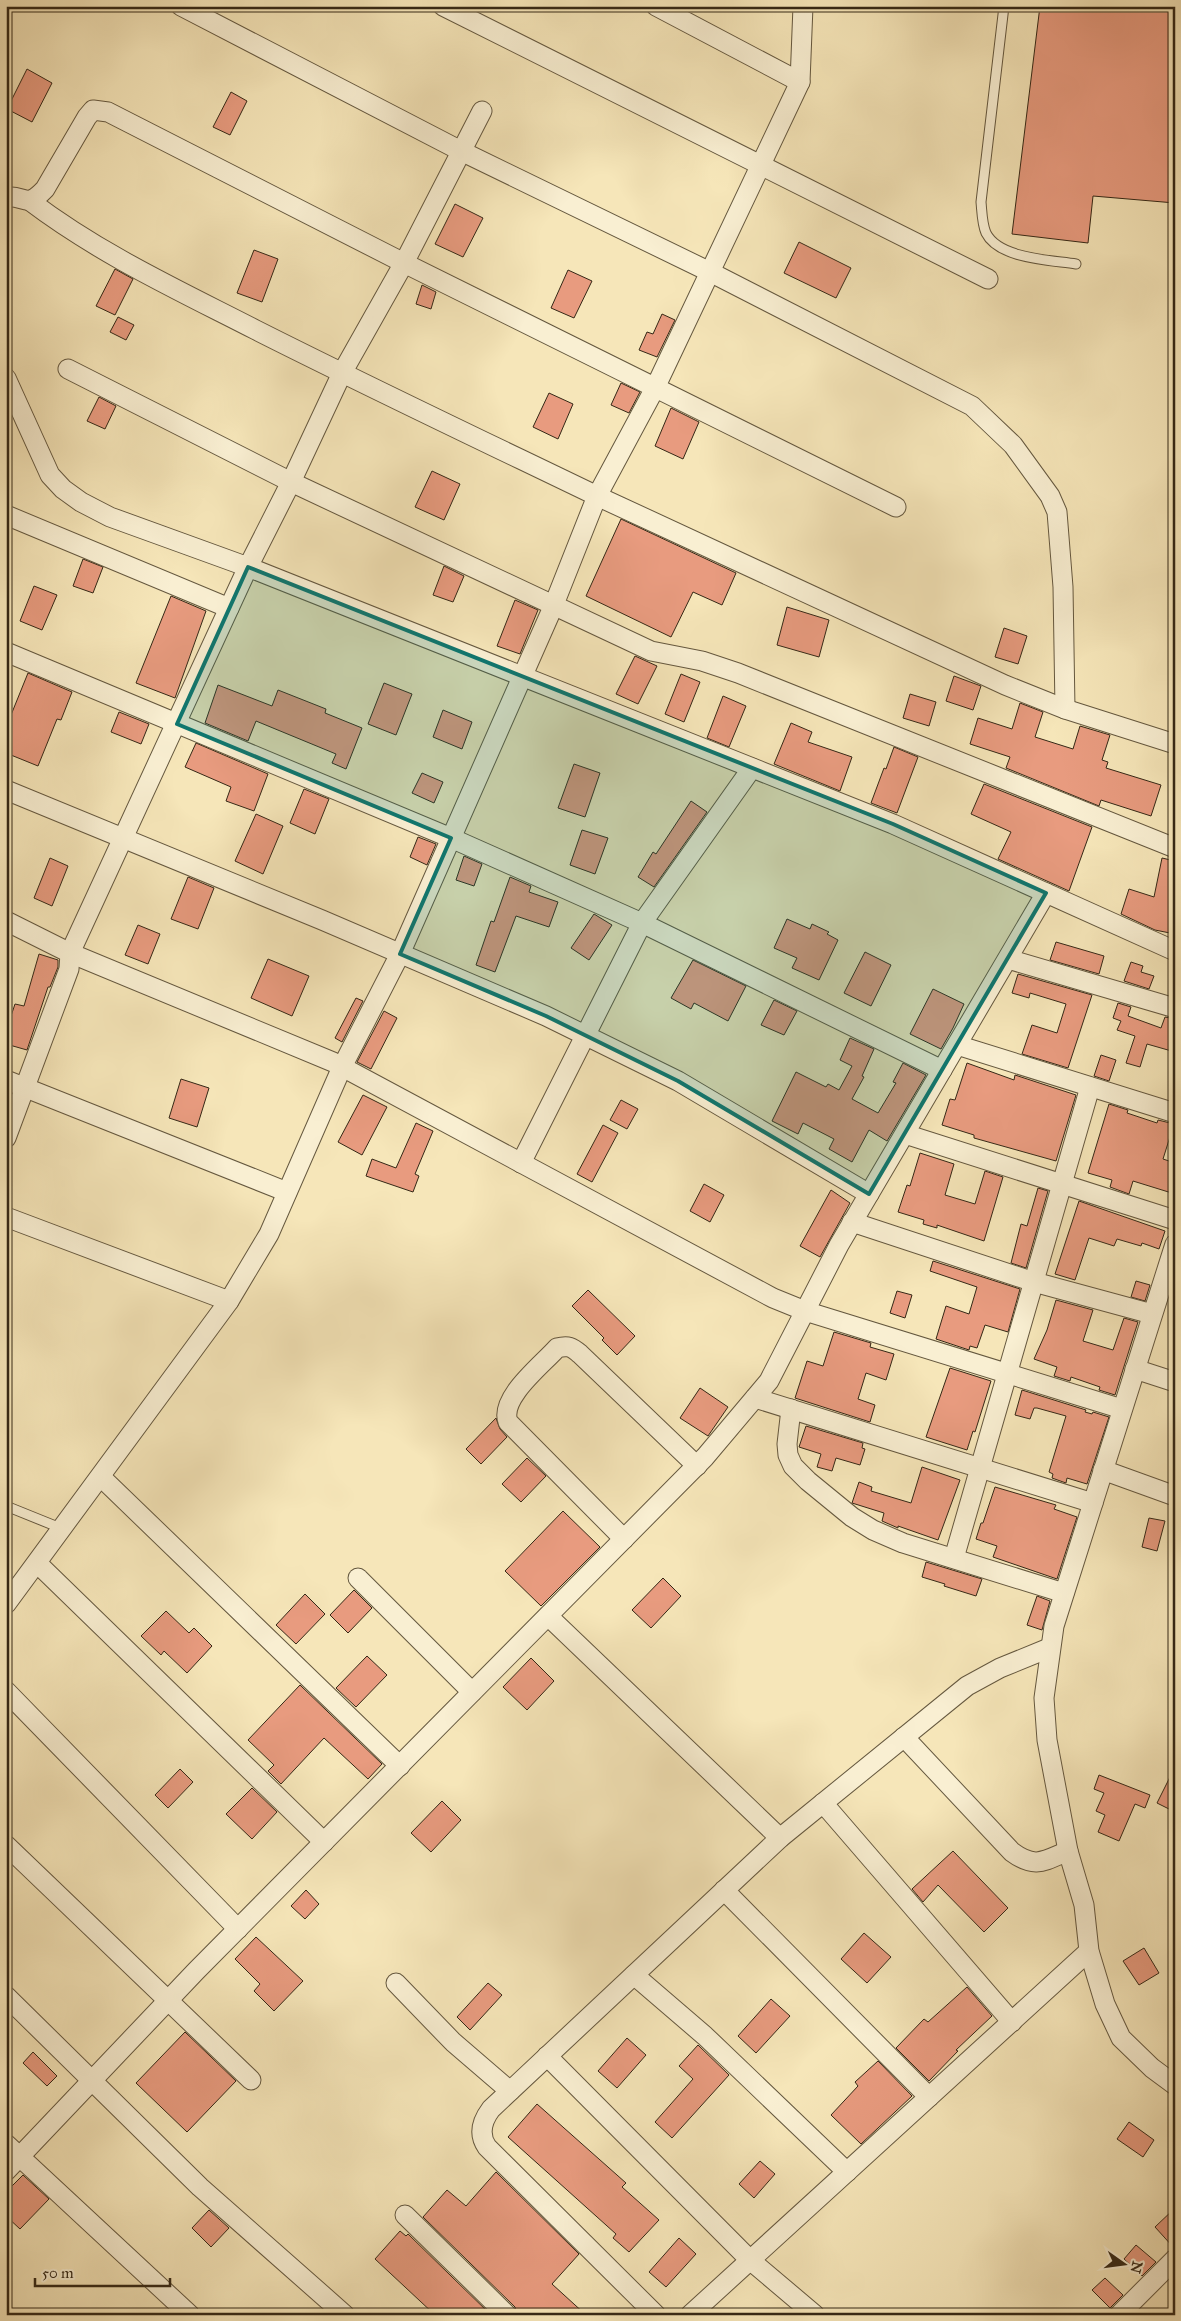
<svg xmlns="http://www.w3.org/2000/svg" width="1181" height="2321" font-family="'IM FELL Great Primer',serif">
<style>
.building{fill:#e89b7f;stroke:#352816}
.lines{fill:none;stroke-linecap:round;stroke-linejoin:round}
.lane-casing{stroke:#65583f;stroke-width:11}
.street-casing{stroke:#65583f;stroke-width:21}
.lane{stroke:#f9efd2;stroke-width:9}
.street{stroke:#f9efd2;stroke-width:19}
.marked{fill:#0f766e;fill-opacity:0.2;stroke:#0f766e;stroke-width:4;stroke-linejoin:round}
</style>
<rect width="100%" height="100%" fill="#f6e6b9"/>
<filter id="stains"><feTurbulence type="fractalNoise" baseFrequency=".004" numOctaves="4"/><feColorMatrix values="0 0 0 0 .2 0 0 0 0 .09 0 0 0 0 .02 0 0 0 .5 -.17"/></filter>
<radialGradient id="worn" r=".72"><stop offset=".6" stop-color="#630" stop-opacity="0"/><stop offset="1" stop-color="#630" stop-opacity=".3"/></radialGradient>
<g class="building">
<path d="M1040,6H1175V203L1093,196L1088,243L1012,234Z"/>
<path d="M27,69L52,83L32,122L7,109Z"/>
<path d="M231,92L247,101L230,135L213,127Z"/>
<path d="M455,204L483,218L463,257L435,244Z"/>
<path d="M799,242L851,268L836,298L784,273Z"/>
<path d="M254,250L278,259L262,302L237,293Z"/>
<path d="M115,269L133,279L115,315L96,306Z"/>
<path d="M568,270L592,281L574,318L551,308Z"/>
<path d="M422,285L436,292L431,309L416,304Z"/>
<path d="M662,314L675,320L657,357L639,350L647,332L653,334Z"/>
<path d="M118,317L134,325L126,340L110,332Z"/>
<path d="M621,383L640,392L629,413L611,405Z"/>
<path d="M549,393L573,404L558,439L533,427Z"/>
<path d="M99,397L116,406L105,429L87,421Z"/>
<path d="M671,408L699,422L683,459L655,446Z"/>
<path d="M432,471L460,484L444,520L415,507Z"/>
<path d="M621,519L736,573L722,605L693,592L671,637L586,596Z"/>
<path d="M83,559L103,567L93,593L73,586Z"/>
<path d="M444,566L464,576L453,602L433,595Z"/>
<path d="M34,586L57,595L42,630L20,621Z"/>
<path d="M171,596L206,611L175,698L136,683Z"/>
<path d="M515,600L538,610L520,654L497,646Z"/>
<path d="M787,607L829,620L819,657L777,645Z"/>
<path d="M1004,628L1027,636L1018,664L995,657Z"/>
<path d="M635,656L657,666L638,704L616,694Z"/>
<path d="M28,673L72,692L61,720L57,719L38,766L6,753V713L11,715Z"/>
<path d="M681,674L700,682L684,722L665,714Z"/>
<path d="M954,676L981,686L973,710L946,701Z"/>
<path d="M384,683L412,694L396,735L368,724Z"/>
<path d="M218,685L272,706L278,690L326,709L325,713L362,728L346,769L332,763L336,754L256,721L248,741L205,723Z"/>
<path d="M910,694L936,702L929,726L903,718Z"/>
<path d="M723,696L746,706L729,747L707,738Z"/>
<path d="M1020,703L1043,712L1035,737L1073,749L1080,726L1110,735L1102,760L1108,762L1106,768L1161,785L1151,816L1101,800L1099,806L1006,768L1010,757L970,744L978,718L1012,729Z"/>
<path d="M443,710L472,722L462,749L433,737Z"/>
<path d="M119,712L149,724L141,744L111,732Z"/>
<path d="M791,723L812,732L808,742L852,757L840,791L774,764Z"/>
<path d="M196,743L268,774L254,811L226,801L231,787L185,767Z"/>
<path d="M894,747L918,757L897,813L871,803L884,768L886,769Z"/>
<path d="M574,764L600,773L585,817L558,808Z"/>
<path d="M422,773L443,782L434,803L412,793Z"/>
<path d="M984,784L1092,827L1069,891L998,859L1011,832L971,814Z"/>
<path d="M304,789L329,799L315,834L290,823Z"/>
<path d="M691,801L707,812L654,887L638,877L653,852L656,854Z"/>
<path d="M256,814L283,826L263,874L235,861Z"/>
<path d="M582,830L608,838L595,874L570,865Z"/>
<path d="M418,837L436,844L427,865L410,857Z"/>
<path d="M464,856L482,864L474,886L456,880Z"/>
<path d="M50,858L68,866L52,906L34,898Z"/>
<path d="M1162,858L1175,861V934L1155,930L1121,914L1129,889L1154,897Z"/>
<path d="M188,877L214,888L198,929L171,919Z"/>
<path d="M510,877L531,886L529,892L558,902L549,927L516,916L495,972L476,965L491,921L494,922Z"/>
<path d="M594,914L612,925L589,960L571,948Z"/>
<path d="M787,919L810,929L812,924L829,932L827,934L838,940L819,980L792,968L797,958L774,948Z"/>
<path d="M138,925L160,934L148,964L125,955Z"/>
<path d="M1056,942L1104,956L1099,974L1050,960Z"/>
<path d="M865,952L891,965L871,1006L844,993Z"/>
<path d="M39,954L58,960V967L50,987H48L27,1050L6,1044V1031L15,1004L24,1006Z"/>
<path d="M268,959L309,976L292,1016L251,998Z"/>
<path d="M693,960L746,986L728,1021L694,1003L691,1009L671,998Z"/>
<path d="M1131,962L1143,966L1141,972L1154,976L1149,989L1124,981Z"/>
<path d="M1018,974L1092,995L1068,1068L1022,1054L1032,1025L1057,1033L1066,1004L1030,993L1029,998L1012,993Z"/>
<path d="M933,989L964,1004L953,1028L941,1049L910,1034Z"/>
<path d="M356,998L363,1001L342,1042L335,1038Z"/>
<path d="M774,1000L797,1011L784,1035L761,1025Z"/>
<path d="M1118,1003L1131,1007L1128,1016L1161,1028L1165,1017L1175,1019V1052L1147,1044L1140,1067L1126,1063L1135,1036L1117,1030L1121,1021L1113,1018Z"/>
<path d="M384,1011L397,1018L371,1069L357,1062Z"/>
<path d="M850,1038L874,1049L862,1076L864,1077L852,1099L878,1113L896,1083L893,1082L903,1063L926,1075L887,1141L869,1130L852,1162L829,1149L834,1139L803,1123L798,1134L772,1121L796,1072L826,1087L828,1084L839,1090L852,1066L840,1060Z"/>
<path d="M1101,1055L1116,1060L1109,1081L1094,1076Z"/>
<path d="M967,1063L1014,1080L1015,1075L1076,1095L1056,1161L974,1138V1135L942,1125L950,1099L955,1100Z"/>
<path d="M181,1079L209,1088L197,1127L169,1118Z"/>
<path d="M363,1095L387,1107L362,1155L338,1142Z"/>
<path d="M621,1100L638,1109L627,1129L610,1120Z"/>
<path d="M1109,1104L1128,1110L1127,1113L1157,1123L1158,1120L1174,1124L1163,1159L1175,1163V1194L1133,1181L1129,1194L1110,1187L1112,1180L1088,1173Z"/>
<path d="M416,1123L433,1131L415,1174L419,1176L413,1192L366,1176L372,1159L396,1168Z"/>
<path d="M603,1125L618,1133L592,1182L577,1174Z"/>
<path d="M920,1153L954,1164L945,1195L975,1204L985,1171L1003,1177L984,1241L937,1225V1228L923,1224L924,1220L898,1212L907,1185L910,1186Z"/>
<path d="M704,1184L724,1195L710,1222L690,1211Z"/>
<path d="M1038,1188L1048,1191L1026,1268L1011,1263L1021,1224L1027,1226Z"/>
<path d="M831,1190L850,1203L820,1257L800,1246Z"/>
<path d="M1079,1201L1165,1231L1159,1249L1142,1243L1141,1246L1117,1239L1114,1246L1089,1238L1075,1280L1055,1274Z"/>
<path d="M933,1261L1020,1289L1008,1332L985,1325L977,1348L970,1346L969,1350L936,1339L946,1306L969,1314L977,1287L930,1271Z"/>
<path d="M1136,1281L1150,1285L1145,1301L1131,1297Z"/>
<path d="M588,1290L635,1336L617,1355L602,1340L604,1338L572,1306Z"/>
<path d="M897,1291L912,1295L905,1318L890,1313Z"/>
<path d="M1056,1300L1093,1310L1083,1341L1113,1350L1124,1318L1138,1322L1115,1395L1099,1390L1100,1387L1071,1377L1070,1381L1054,1376L1057,1367L1034,1359L1047,1330Z"/>
<path d="M834,1332L871,1343L870,1347L894,1354L886,1380L866,1373L858,1399L875,1405L870,1422L795,1398L807,1361L823,1366Z"/>
<path d="M950,1368L991,1381L975,1432L973,1431L967,1450L926,1437Z"/>
<path d="M700,1388L728,1407L708,1436L680,1418Z"/>
<path d="M1022,1390L1086,1410L1085,1412L1092,1414L1093,1412L1109,1417L1087,1484L1067,1478L1066,1483L1052,1478L1053,1474L1049,1472L1066,1416L1037,1408H1034L1030,1419L1015,1415Z"/>
<path d="M496,1418L500,1429L507,1437L481,1464L466,1449Z"/>
<path d="M806,1426L863,1443L862,1448L865,1449L860,1465L836,1458L832,1471L817,1467L821,1454L799,1447Z"/>
<path d="M527,1458L546,1476L521,1502L502,1484Z"/>
<path d="M922,1467L960,1480L938,1540L898,1526V1528L882,1521L884,1513L852,1503L859,1482L872,1487L871,1491L911,1503Z"/>
<path d="M995,1487L1056,1505L1054,1509L1077,1517L1057,1579L993,1557L997,1546L976,1539L981,1523H983Z"/>
<path d="M563,1511L600,1547L541,1606L505,1571Z"/>
<path d="M1149,1518L1165,1521L1157,1551L1142,1547Z"/>
<path d="M926,1562L982,1579L976,1596L944,1586L945,1584L922,1577Z"/>
<path d="M663,1578L681,1596L651,1628L632,1610Z"/>
<path d="M354,1590L372,1608L348,1633L330,1615Z"/>
<path d="M305,1594L325,1614L296,1644L276,1625Z"/>
<path d="M1037,1596L1050,1601L1042,1630L1027,1625Z"/>
<path d="M166,1611L189,1633L194,1628L212,1646L187,1673L164,1651L161,1655L141,1636Z"/>
<path d="M367,1656L387,1675L356,1707L336,1688Z"/>
<path d="M531,1658L554,1681L527,1710L503,1687Z"/>
<path d="M300,1685L382,1764L368,1779L324,1738L281,1784L268,1771L274,1765L248,1740Z"/>
<path d="M1175,1767V1812L1157,1803Z"/>
<path d="M180,1769L193,1782L168,1808L155,1795Z"/>
<path d="M1099,1775L1150,1795L1145,1808L1135,1804L1119,1841L1098,1832L1105,1815L1096,1811L1104,1793L1094,1789Z"/>
<path d="M252,1788L277,1812L252,1839L226,1814Z"/>
<path d="M442,1801L461,1820L431,1852L411,1833Z"/>
<path d="M953,1851L1008,1908L984,1932L938,1885L923,1902L912,1889Z"/>
<path d="M306,1890L319,1904L305,1919L291,1906Z"/>
<path d="M864,1933L891,1957L867,1983L841,1959Z"/>
<path d="M256,1937L303,1981L274,2011L254,1991L260,1984L235,1959Z"/>
<path d="M1144,1948L1159,1973L1139,1985L1123,1961Z"/>
<path d="M488,1983L502,1995L470,2030L457,2017Z"/>
<path d="M967,1987L992,2016L956,2050L958,2051L929,2081L896,2048L924,2019L928,2022Z"/>
<path d="M771,1999L790,2016L756,2053L738,2036Z"/>
<path d="M185,2032L236,2081L187,2132L136,2083Z"/>
<path d="M627,2038L646,2055L617,2088L598,2071Z"/>
<path d="M698,2045L729,2075L672,2138L655,2122L693,2079L679,2066Z"/>
<path d="M33,2052L57,2076L47,2086L23,2063Z"/>
<path d="M878,2061L912,2096L861,2144L831,2115L858,2086L855,2082Z"/>
<path d="M537,2104L626,2183L622,2187L659,2220L629,2252L613,2238L616,2234L508,2137Z"/>
<path d="M1129,2122L1154,2140L1143,2157L1117,2139Z"/>
<path d="M760,2161L775,2174L754,2198L739,2184Z"/>
<path d="M496,2172L579,2254L552,2284L586,2315H518L515,2307L423,2217L447,2190L466,2206Z"/>
<path d="M23,2175L49,2199L20,2229L6,2216V2192Z"/>
<path d="M1175,2208V2248H1174L1155,2227Z"/>
<path d="M209,2210L229,2228L211,2247L192,2228Z"/>
<path d="M400,2231L406,2236L408,2234L491,2315H435L375,2259Z"/>
<path d="M679,2238L696,2254L666,2287L649,2272Z"/>
<path d="M1136,2245L1156,2262L1142,2276L1124,2259Z"/>
<path d="M1105,2278L1123,2295L1110,2308L1092,2290Z"/>
</g>
<g class="lines">
<defs>
<g id="lane">
<path d="M1004,6L981,202C982,212 982,224 986,233C999,259 1051,260 1076,264"/>
<path d="M6,1506L63,1529"/>
</g>
<g id="street">
<path d="M181,6L461,151L710,272L972,406L1013,445L1050,496L1057,512L1063,587L1065,709"/>
<path d="M443,6L988,279"/>
<path d="M656,6L800,82"/>
<path d="M803,6L800,82L655,388L597,496L1005,685L1065,709L1175,744"/>
<path d="M6,197C27,195 25,210 45,189L87,117L93,110L108,112L404,263L896,507"/>
<path d="M68,369L291,482L651,651L702,661L738,673L1175,848"/>
<path d="M6,378L50,475L63,489L81,502L110,517L248,567L291,482L342,373L404,263L482,111"/>
<path d="M6,515L229,608"/>
<path d="M6,652L451,838L642,923L942,1070"/>
<path d="M6,790L322,920L546,1016L678,1081L869,1194"/>
<path d="M6,921L70,953L333,1062L773,1298L805,1311L1122,1409"/>
<path d="M1008,959L1175,1008"/>
<path d="M957,1045L1175,1113"/>
<path d="M6,1080L287,1192"/>
<path d="M905,1134L1175,1220"/>
<path d="M6,1138L69,969L70,953L248,567L893,824L1175,951"/>
<path d="M521,1163L642,923L752,768"/>
<path d="M6,1217L229,1301"/>
<path d="M852,1222L1034,1282L1152,1314"/>
<path d="M1175,1244L1054,1626L1044,1698L1047,1740L1068,1851L1084,1905L1089,1951L1105,2004L1121,2038L1152,2068L1175,2085"/>
<path d="M1135,1369L1175,1382"/>
<path d="M755,1398L1093,1503"/>
<path d="M791,1409L787,1444L788,1455L793,1466L808,1481L852,1517L873,1530L903,1543L1064,1593"/>
<path d="M1103,1470L1175,1496"/>
<path d="M101,1477L400,1766"/>
<path d="M624,1539L508,1422C499,1398 542,1365 557,1348C568,1345 572,1347 580,1354L697,1466"/>
<path d="M954,1558L1090,1087"/>
<path d="M37,1563L324,1842"/>
<path d="M358,1578L472,1692"/>
<path d="M6,1604L229,1301L269,1234L342,1067L400,954L553,607L597,496C483,441 369,387 256,330C178,290 100,254 30,201"/>
<path d="M548,1616L780,1838"/>
<path d="M6,1691L238,1929"/>
<path d="M904,1737L1012,1852C1035,1869 1044,1861 1068,1851"/>
<path d="M823,1803L1012,2022"/>
<path d="M6,1845L251,2080"/>
<path d="M724,1890L929,2097"/>
<path d="M634,1975L705,2036L847,2172"/>
<path d="M396,1983L453,2042L510,2091"/>
<path d="M6,1996L200,2187L345,2315"/>
<path d="M547,2056L750,2260L815,2315"/>
<path d="M6,2144L190,2315"/>
<path d="M6,2171L196,1971L705,1457L769,1381L839,1245L1046,893"/>
<path d="M405,2215L507,2315"/>
<path d="M656,2315L487,2147C478,2134 482,2121 491,2109L780,1838L967,1686L1000,1668L1049,1648"/>
<path d="M690,2315L1089,1951"/>
<path d="M1119,2315L1175,2259"/>
</g>
</defs>
<use href="#lane" class="lane-casing"/>
<use href="#street" class="street-casing"/>
<use href="#lane" class="lane"/>
<use href="#street" class="street"/>
</g>
<path class="marked" d="M248,567L893,824L1046,893L869,1194L678,1081L546,1016L400,954L451,838L177,724Z"/>
<rect width="1181" height="2321" fill="none" stroke="#f6e6b9" stroke-width="25"/>
<rect x="8" y="8" width="1166" height="2306" fill="none" stroke="#352816" stroke-width="2.5"/>
<rect x="12" y="12" width="1156" height="2296" fill="none" stroke="#352816"/>
<g transform="translate(1124 2264) rotate(104)" stroke="#f9efd2" stroke-width="4" paint-order="stroke">
<path d="M0-4L9 19L0 12L-9 19Z" fill="#352816"/>
<text y="-8" font-size="14" font-weight="bold" text-anchor="middle" fill="#352816">N</text>
</g>
<path d="M35 2278v8h135v-8" fill="none" stroke="#352816" stroke-width="2.5"/>
<text x="42" y="2278" font-size="15" fill="#352816" stroke="#f9efd2" stroke-width="4" paint-order="stroke">50 m</text>
<rect width="100%" height="100%" filter="url(#stains)"/>
<rect width="100%" height="100%" fill="url(#worn)"/>
</svg>
